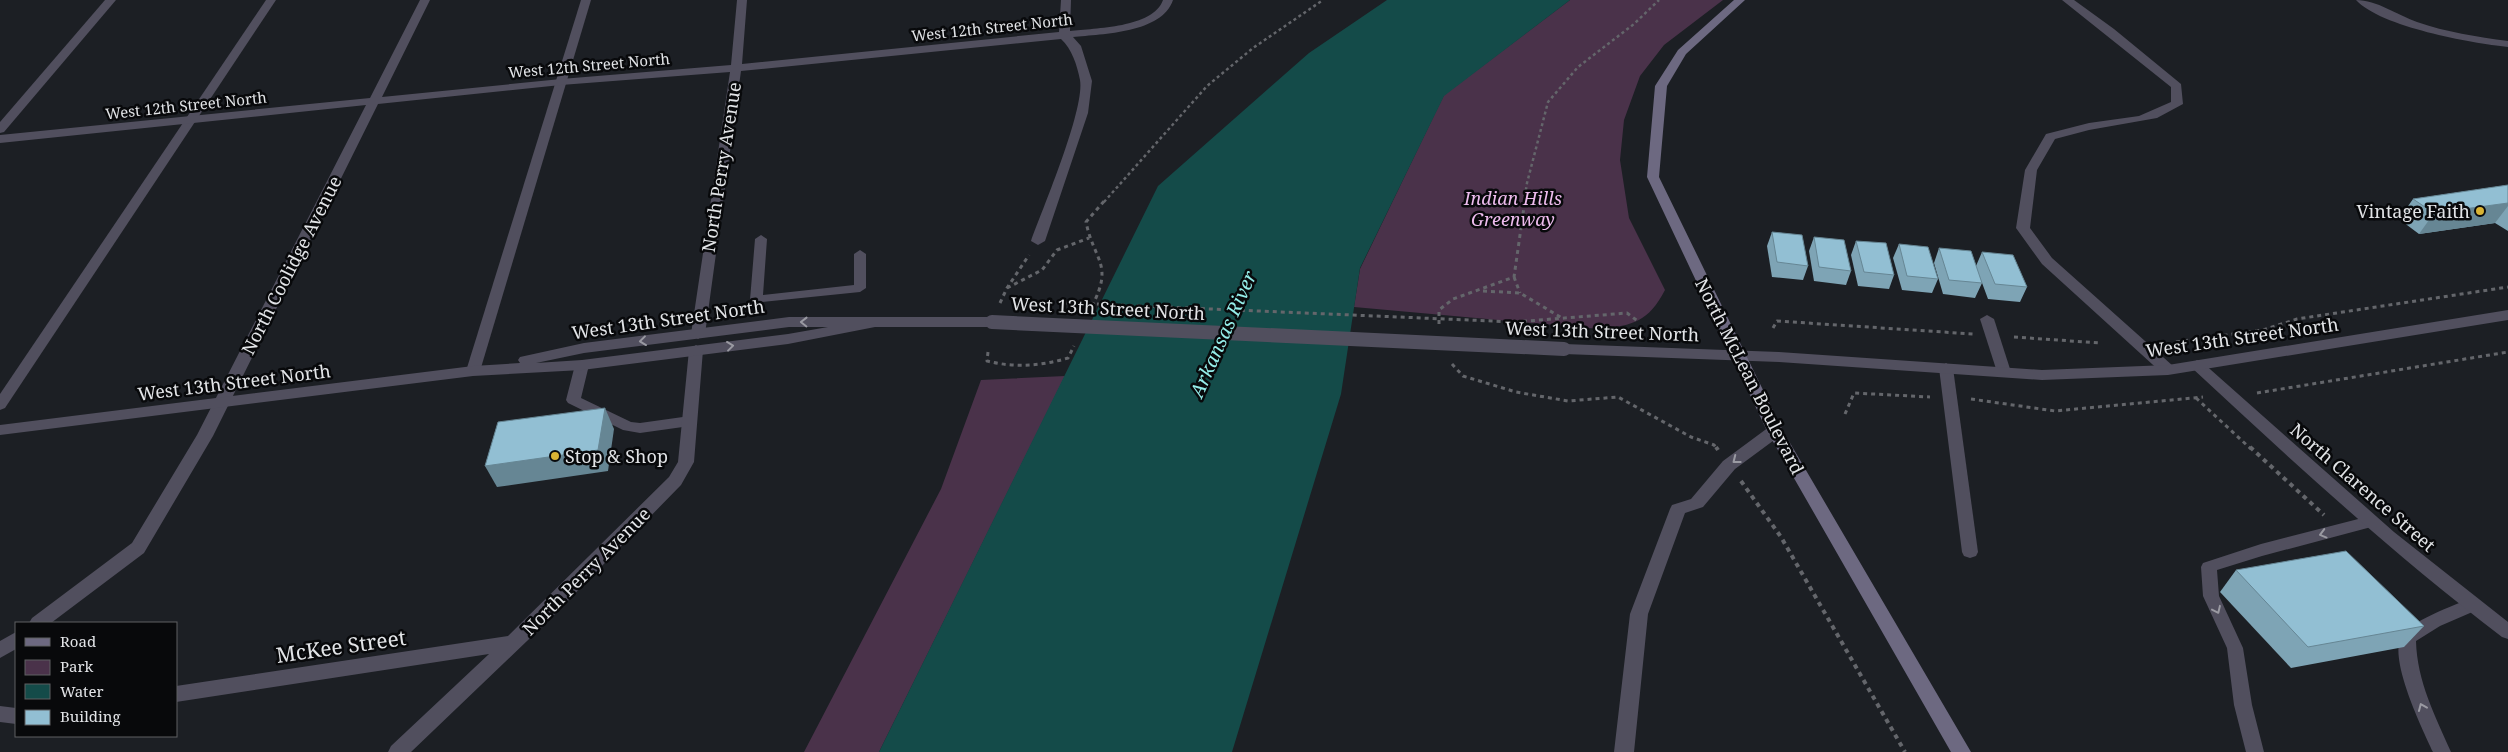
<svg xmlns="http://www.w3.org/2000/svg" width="2508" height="752" font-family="'Noto Serif',serif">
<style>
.green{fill:#4a324a}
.water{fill:#144b49}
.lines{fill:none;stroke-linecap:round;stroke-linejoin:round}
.path-far2{stroke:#64666b;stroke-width:2.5;stroke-dasharray:3 3;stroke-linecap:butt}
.path-far1{stroke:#64666b;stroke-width:3;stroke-dasharray:4 4;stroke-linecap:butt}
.path{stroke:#64666b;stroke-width:4;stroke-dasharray:4.5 4.5;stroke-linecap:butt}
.service{fill:#514f5e;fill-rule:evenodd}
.minor{fill:#514f5e;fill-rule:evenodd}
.tertiary{fill:#514f5e;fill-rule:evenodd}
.secondary{fill:#6d6981;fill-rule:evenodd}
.path-bridge{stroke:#64666b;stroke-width:3;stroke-dasharray:4 4;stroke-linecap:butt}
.tertiary-bridge{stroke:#514f5e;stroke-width:14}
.wall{fill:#7ea4b5}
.shaded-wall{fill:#668694}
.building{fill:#92bfd3;stroke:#668694}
.oneway{stroke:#9a9aa2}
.poi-dot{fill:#d9b334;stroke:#08090b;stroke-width:2}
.labels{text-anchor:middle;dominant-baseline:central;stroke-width:5;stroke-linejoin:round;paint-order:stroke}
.far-street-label{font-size:15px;fill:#e2e4e7;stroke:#08090b}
.street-label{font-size:18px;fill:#e2e4e7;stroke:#08090b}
.park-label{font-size:18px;font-style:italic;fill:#eebcee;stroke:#08090b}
.poi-label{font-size:18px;fill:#e2e4e7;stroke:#08090b;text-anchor:end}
.water-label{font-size:19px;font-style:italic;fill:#95eeea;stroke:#08090b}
.near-street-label{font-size:21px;fill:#e2e4e7;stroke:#08090b}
</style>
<rect width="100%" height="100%" fill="#1c1f24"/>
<g class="green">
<path d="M1570,0H1723L1664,45L1640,76L1624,120L1620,160L1629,218L1665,290C1648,322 1634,325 1600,329L1354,307L1360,269L1444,95Z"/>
<path d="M1065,376L879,752H804L941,489L981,380Z"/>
</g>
<path class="water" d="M1387,0H1570L1444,96L1360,268L1341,394L1232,752H879L1158,186L1309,53Z"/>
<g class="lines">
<g class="path-far2">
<path d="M1104,202L1207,86L1253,48L1323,0"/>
<path d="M1524,202L1527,183L1548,102L1578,67L1634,24L1659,0"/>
</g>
<g class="path-far1">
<path d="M1514,277L1520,293"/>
<path d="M1007,288L1042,270L1057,250L1089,238"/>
<path d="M1483,291L1520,293L1562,318"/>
<path d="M1000,303L1007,288L1029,255"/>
<path d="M1092,306C1114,264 1094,261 1086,222L1105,200"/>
<path d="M1515,322L1627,313L1639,322"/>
<path d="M1439,324V310L1453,299L1514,277L1525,200"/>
<path d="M1773,328L1777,321L1973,334"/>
<path d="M2014,337L2100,343"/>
<path d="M2176,342L2263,330L2297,319L2508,287"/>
<path d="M988,352L987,361C1015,368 1041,366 1068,358L1074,346"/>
<path d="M1452,364L1463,376L1516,392L1568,401L1618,397L1691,437L1714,445L1717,449"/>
<path d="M2257,393L2508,352"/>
<path d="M2196,398L2251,449"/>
<path d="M1971,399L2055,411L2203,397"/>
<path d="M1845,414L1854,393L1930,397"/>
</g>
<g class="path">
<path d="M1716,447L1718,450"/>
<path d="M2250,447L2324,515"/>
<path d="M1741,481L1781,537L1905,752"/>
</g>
<g class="service">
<path d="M266,0H276L5,408L0,410V394Z"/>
<path d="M581,0H591L480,371L478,374H468L466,371Z"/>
<path d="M761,235L767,239L763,295L854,285V254L860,250L866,254V288L860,292L751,303L750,300L755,239Z"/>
<path d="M1987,315L1994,319L2011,372L2009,375L2004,377L1997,372L1980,319Z"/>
<path d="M582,360L589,365L581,398L631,422L640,423L690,416L697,421L690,426L640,433L623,430L568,403L566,400L575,365Z"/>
<path d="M1946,363L1953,368L1978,552L1976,556L1970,558L1964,556L1962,552L1939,368Z"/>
<path d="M2370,516L2375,518L2378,522L2375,526L2262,556L2217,570L2219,596L2243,648L2252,705L2264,752H2246L2234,705L2227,648L2203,596L2201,567L2203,563L2261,544Z"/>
<path d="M2471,599L2477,600L2479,605L2477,610L2440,626L2416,641C2417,681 2435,716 2451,752H2433C2422,728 2389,661 2401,636C2406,624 2457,603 2471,599Z"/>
</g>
<g class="minor">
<path d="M105,0H116L4,132L0,133V122Z"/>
<path d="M420,0H430L382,97L561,79L731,65L737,0H747L742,64L1059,32L1061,0H1071L1070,31C1095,28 1153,28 1163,0H1173C1162,33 1103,34 1073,37L1081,46L1092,81L1088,113L1045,241L1038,245L1031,241C1043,208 1085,109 1080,80C1077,65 1072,49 1061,39L741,71L705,334L698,339L691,334L730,72L561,85L378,104L213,436L144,553L51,623H29L32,618L132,543L197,435L366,105L0,143V135L370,98Z"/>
<path d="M2062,0H2074L2114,29L2181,84L2183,104L2157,118L2089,130L2055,139L2037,170L2030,228L2052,258L2173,366L2175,370L2173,374H2163L2042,264L2016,228L2025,170L2046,134L2089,123L2139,116L2171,102V87Z"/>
<path d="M2356,0C2377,0 2397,15 2417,22C2446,32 2477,37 2508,41V47C2471,43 2381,27 2356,0Z"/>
<path d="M696,345L703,350L694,462L681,485L552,617L411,752H388L391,746L489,654L176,702V686L508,636L669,477L678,462L689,350Z"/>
<path d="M2197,360L2202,362L2394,532L2508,622V639L2502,637C2393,554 2292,461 2192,368L2190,365Z"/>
<path d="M1775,426L1781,427L1783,431L1781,435L1735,469L1703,507L1685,513L1648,614L1634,752H1614L1630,614L1670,509L1672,505L1691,499L1723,461L1769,427Z"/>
<path d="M16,632V649L0,658V641Z"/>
<path d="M0,706L16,708V724L0,722Z"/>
</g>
<g class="tertiary">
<path d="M2508,310V320L2168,375L2042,380L1779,362L1564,354L1557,349L1564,344L1779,352L2042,370L2168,365Z"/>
<path d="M789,317H992L999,322L992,327H875L788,344L582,370L473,376L0,435V425L473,366L520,363L518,360L520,357L584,343ZM789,327H828L788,334L582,360L536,363L584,353Z"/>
</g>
<path class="secondary" d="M1734,0H1745L1686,54L1667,86L1659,177L1783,431L1971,752H1951L1767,431L1647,177L1655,86L1678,50Z"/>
<path class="path-bridge" d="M1025,301L1515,322"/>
<path class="tertiary-bridge" d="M992,322L1564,349"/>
</g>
<g class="wall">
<path d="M2508,185V231L2495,223L2419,234L2399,219L2413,199Z"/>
<path d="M1772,232L1808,266L1803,280L1772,277L1767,246Z"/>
<path d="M1814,237L1851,271L1846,285L1814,281L1809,251Z"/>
<path d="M1856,241L1894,275L1889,289L1858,286L1851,255Z"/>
<path d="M1899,244L1938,279L1932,293L1902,290L1893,258Z"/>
<path d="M1939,248L1976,266L1982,252L2027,287L2020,302L1988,299L1978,272L1982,283L1975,298L1943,294L1934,263Z"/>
<path d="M2236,570L2424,626L2404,647L2291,668L2220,592Z"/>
</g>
<g class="shaded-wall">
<path d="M2508,203V206L2495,223L2419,234L2434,213Z"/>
<path d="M605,408L614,429L608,471L497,487L485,466Z"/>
</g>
<g class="building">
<path d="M2508,185V203L2434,213L2413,199Z"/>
<path d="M1772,232L1802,235L1808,266L1777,262Z"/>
<path d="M1814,237L1844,240L1851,271L1819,267Z"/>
<path d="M1856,241L1886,243L1894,275L1864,272Z"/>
<path d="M1899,244L1928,247L1938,279L1907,276Z"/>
<path d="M1939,248L1971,251L1982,283L1949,280Z"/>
<path d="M1982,252L2013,255L2027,287L1995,284Z"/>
<path d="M605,408L598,450L485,466L498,422Z"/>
<path d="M2346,551L2424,626L2308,647L2236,570Z"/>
</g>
<defs><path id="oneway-chevron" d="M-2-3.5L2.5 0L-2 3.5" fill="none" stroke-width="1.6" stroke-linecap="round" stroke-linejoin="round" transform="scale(1.25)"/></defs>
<g class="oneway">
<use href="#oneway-chevron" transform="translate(804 322) rotate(-179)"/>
<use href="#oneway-chevron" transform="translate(643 341) rotate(173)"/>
<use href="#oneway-chevron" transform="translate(730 346) rotate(-7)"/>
<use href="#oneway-chevron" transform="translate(1736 460) rotate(142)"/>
<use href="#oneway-chevron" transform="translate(2323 534) rotate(165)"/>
<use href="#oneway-chevron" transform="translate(2217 610) rotate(65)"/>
<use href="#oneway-chevron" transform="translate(2422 707) rotate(-113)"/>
</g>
<g class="poi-dot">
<circle cx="2480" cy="211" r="5"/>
<circle cx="555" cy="456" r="5"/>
</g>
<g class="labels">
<g class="far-street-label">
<text transform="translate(992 27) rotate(-6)">West 12th Street North</text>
<text transform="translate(589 65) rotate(-5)">West 12th Street North</text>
<text transform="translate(186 105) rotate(-6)">West 12th Street North</text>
</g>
<g class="street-label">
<text transform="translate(721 167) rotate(-81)">North Perry Avenue</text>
<text transform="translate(291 265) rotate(-63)">North Coolidge Avenue</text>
<text transform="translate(1108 308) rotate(3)">West 13th Street North</text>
<text transform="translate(668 319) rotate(-8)">West 13th Street North</text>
<text transform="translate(1602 331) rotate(2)">West 13th Street North</text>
<text transform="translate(2242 337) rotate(-8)">West 13th Street North</text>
<text transform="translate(1750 376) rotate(63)">North McLean Boulevard</text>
<text transform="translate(234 382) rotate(-7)">West 13th Street North</text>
<text transform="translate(2363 487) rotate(41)">North Clarence Street</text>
<text transform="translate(586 571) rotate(-45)">North Perry Avenue</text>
</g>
<g class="park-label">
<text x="1513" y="198">Indian Hills<tspan x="1513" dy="21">Greenway</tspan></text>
</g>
<g class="poi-label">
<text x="2470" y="211">Vintage Faith</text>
<text x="565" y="456" text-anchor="start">Stop &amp; Shop</text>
</g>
<g class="water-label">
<text transform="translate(1223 334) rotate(-66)">Arkansas River</text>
</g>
<g class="near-street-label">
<text transform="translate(341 646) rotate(-8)">McKee Street</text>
</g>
</g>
<rect x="15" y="622" width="162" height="115" fill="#08090b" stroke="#5f6163"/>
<rect x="25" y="638" width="25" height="8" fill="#6d6981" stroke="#5f6163"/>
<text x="60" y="647" font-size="15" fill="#e2e4e7">Road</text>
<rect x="25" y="660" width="25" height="15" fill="#4a324a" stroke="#5f6163"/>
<text x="60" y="672" font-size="15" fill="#e2e4e7">Park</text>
<rect x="25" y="684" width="25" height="15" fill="#144b49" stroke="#5f6163"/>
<text x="60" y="697" font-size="15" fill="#e2e4e7">Water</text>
<rect x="25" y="710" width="25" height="15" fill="#92bfd3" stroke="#5f6163"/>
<text x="60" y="722" font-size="15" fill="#e2e4e7">Building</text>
</svg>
